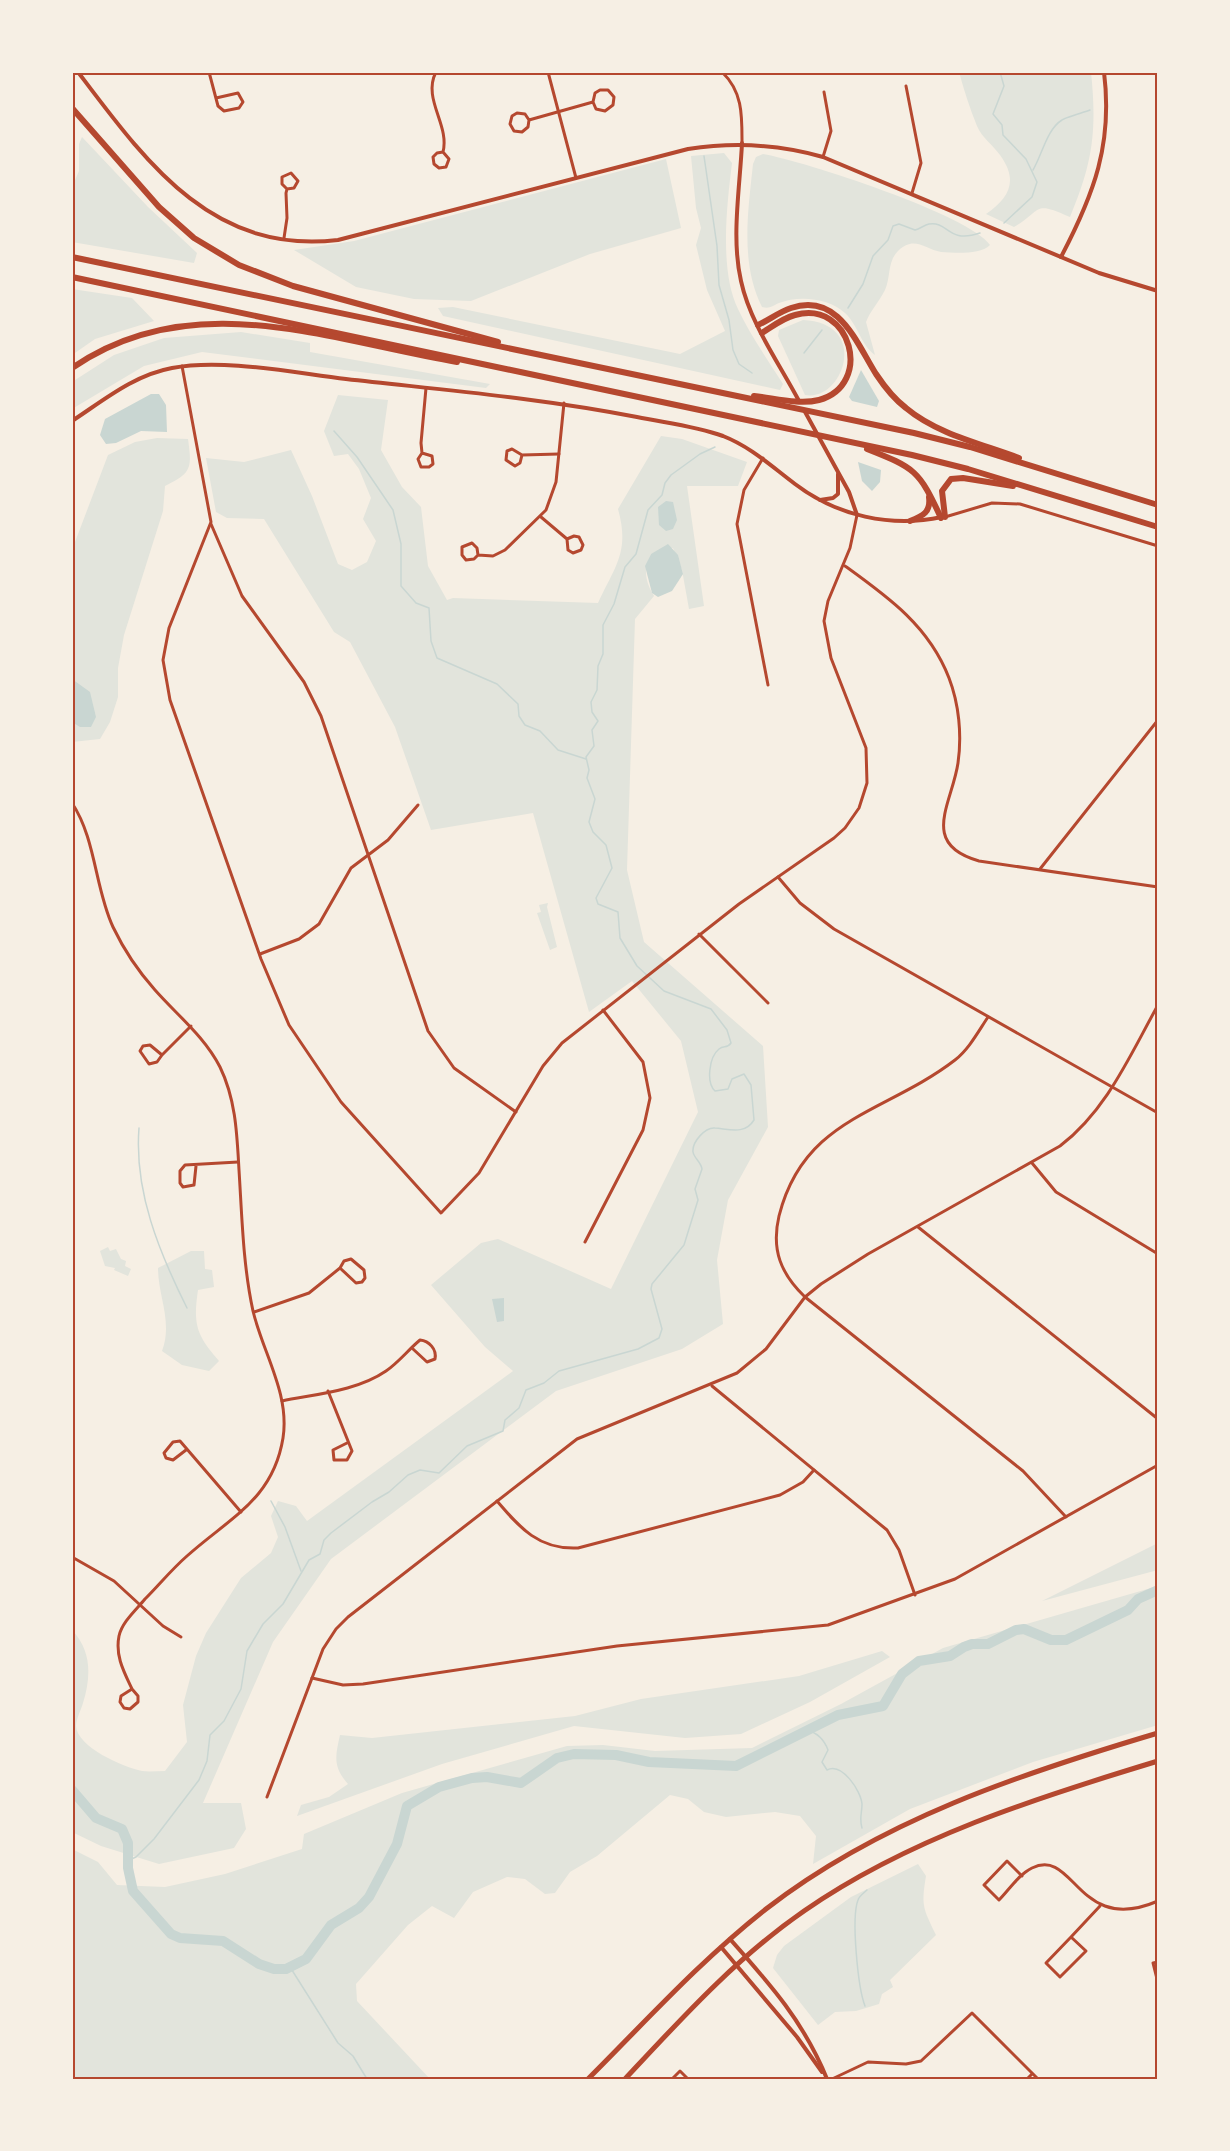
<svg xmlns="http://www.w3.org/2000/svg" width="1230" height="2151" font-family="Mulish,sans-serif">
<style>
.green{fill:#e2e4dc}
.water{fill:#c9d6d2}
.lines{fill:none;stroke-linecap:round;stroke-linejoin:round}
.stream{stroke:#c9d6d2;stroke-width:1.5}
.river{stroke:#c9d6d2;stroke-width:10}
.minor{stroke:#b5482f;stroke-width:3}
.tertiary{stroke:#b5482f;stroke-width:4}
.primary{stroke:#b5482f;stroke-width:5}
.motorway{stroke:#b5482f;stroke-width:6}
.neatline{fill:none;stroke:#b5482f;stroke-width:2}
</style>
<rect width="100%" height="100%" fill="#f6efe4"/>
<g class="green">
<path d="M959,72H1091C1097,131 1093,162 1070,217C1032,200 1043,210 1014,227L986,214C1009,198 1019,181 1000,155C993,145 982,138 977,126C970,109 964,90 959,72Z"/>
<path d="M82,137L148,207L197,253L194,263L72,242V187L79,171V144Z"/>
<path d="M724,153L732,163C727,204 719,270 738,309C750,335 768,360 783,384L780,390L443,316L438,308L453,307L680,354L725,331L707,290L696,245L701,228L696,208L691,156Z"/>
<path d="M763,154C804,161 970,215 990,245C980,255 955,253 941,252C925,249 914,235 898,251C887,262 891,277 885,290C879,302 870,311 866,322L875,355C861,345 858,325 845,313C829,298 799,295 779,303C772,306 770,309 762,307C740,263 748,212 753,164L756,157Z"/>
<path d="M666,159L681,228L590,254L471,301L414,299L356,287L294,250L354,241Z"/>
<path d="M72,289L132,298L154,321L95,339L72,355Z"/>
<path d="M803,320C871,323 843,402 805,395L778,336L779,330Z"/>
<path d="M241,332L310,343V352L490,384L486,388L202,352L144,366L72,409V382L114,355L164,338Z"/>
<path d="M338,395L388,400L381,450L402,487L421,507L428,566L447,600L453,598L598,603C615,566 630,552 618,509L661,436L682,439L747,462L738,486H687L704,606L689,609L682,570L673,548L651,554C643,569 645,581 654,596L635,619L627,870L644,942L763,1046L768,1127L728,1200L717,1260L723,1324L682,1349L556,1391L331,1559L273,1642L203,1803H241L246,1829L234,1848L159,1864L101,1846L72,1832V1630C92,1651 91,1677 83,1703C81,1710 76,1719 76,1726C77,1747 123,1767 142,1771C149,1772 157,1771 165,1771L187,1742L183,1705L196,1656L206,1633L241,1578L271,1553L278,1537L271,1516L278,1501L296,1506L307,1521L513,1371L485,1347L431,1285L481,1243L498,1239L611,1289L698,1112L681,1041L632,981L589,1012L533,813L431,830L395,727L350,642L334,632L264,519L227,518L216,512L206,458L244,462L291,450L312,496L338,564L352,570L367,562L376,541L363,519L371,498L359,469L348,454L334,456L324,431Z"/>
<path d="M157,438L188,439C192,468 192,473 165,486L163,511L124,635L118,668V697L110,722L100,739L72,742V550L108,455L135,442Z"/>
<path d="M548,903L547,907L557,947L550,950L537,913L541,912L539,905Z"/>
<path d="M108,1247L110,1251L116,1249L121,1259L126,1261L125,1266L131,1269L128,1276L114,1270L115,1268L105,1266L100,1251Z"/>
<path d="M191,1251H204L205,1269L212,1270L214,1287L198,1290C193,1324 196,1335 219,1361L209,1371L182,1365L162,1351C173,1322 158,1296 158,1268Z"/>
<path d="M1158,1543V1570L1042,1601Z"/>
<path d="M1158,1586V1725L1033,1762L910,1809L813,1864L816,1836L800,1816L775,1812L726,1817L704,1812L688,1799L670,1795L597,1856L570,1872L555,1893L545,1894L525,1879L507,1877L473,1892L454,1918L432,1906L408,1925L356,1984L357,2001L430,2079H72V1849L98,1862L117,1885L165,1887L225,1874L302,1849L304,1834L402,1793L567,1746L603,1745L655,1751L752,1748L841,1704L943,1648Z"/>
<path d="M882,1651L890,1657L810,1702L741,1734L685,1738L574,1726L442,1764L297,1816L301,1805L329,1797L348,1784C333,1767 335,1757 340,1735L372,1738L575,1716L641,1699L799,1676Z"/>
<path d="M918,1864L926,1876C921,1906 923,1908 936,1935L890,1980L893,1987L882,1994L879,2004L856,2011L835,2012L818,2025L773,1968L777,1955L784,1946L851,1897Z"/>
</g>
<g class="water">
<path d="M861,370L879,401L877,407L852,401L849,397Z"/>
<path d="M151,394H159L166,405L167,432L141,431L116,443L106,444L100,435L105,419Z"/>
<path d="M858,462L881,470L880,482L872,491L862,481Z"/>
<path d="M666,501L673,502L677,520L673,529L666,531L659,525L658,507Z"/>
<path d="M668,544L678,555L683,574L672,591L658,597L652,593L645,566L651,554Z"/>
<path d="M72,679L90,692L96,717L91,727H80L72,722Z"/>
<path d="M504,1298V1321L497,1322L492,1299Z"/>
</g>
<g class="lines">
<g class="stream">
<path d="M1000,72L1004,86L993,114L1002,125L1003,135L1026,159L1037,182L1032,197L1004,223"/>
<path d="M704,156L717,246L719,285L729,320L733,350L739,364L752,373"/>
<path d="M1033,170C1042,155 1047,129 1062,120C1064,118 1085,112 1090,110"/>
<path d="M848,308L863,284L873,256L888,240L893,226L899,224L915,230C920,229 924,225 929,224C949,221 947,244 980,233"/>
<path d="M804,353L822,330"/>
<path d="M334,431L357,457L393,510L401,544V586L416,603L429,608L431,641L437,658L497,684L518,704L519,716L525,725L540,731L558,750L586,759"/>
<path d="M139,1128C134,1191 159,1252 187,1308"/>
<path d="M271,1501L285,1527L301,1571"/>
<path d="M807,1730C818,1733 824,1739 828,1750L822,1762L827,1770C842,1762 861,1791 862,1804C862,1814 859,1818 862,1828"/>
<path d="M127,1861L136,1857L154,1839L199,1780L207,1761L210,1735L224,1721L241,1689L247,1651L263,1624L283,1604L309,1560L320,1554L324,1540L331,1533L372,1502L389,1492L408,1475L420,1470L439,1473L467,1446L503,1431L505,1420L519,1408L526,1390L544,1383L559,1371L638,1349L659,1338L662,1329L651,1289L652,1284L684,1245L698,1200L695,1189L702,1169C701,1162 694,1158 693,1152C692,1142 705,1127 715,1128C729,1129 745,1135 754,1120L751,1085L744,1074L732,1079L728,1089L715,1091C706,1083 709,1057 719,1049C724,1045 727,1049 731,1043L727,1030L711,1009L664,991L637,966L620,938L618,912L598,904L596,898L612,868L606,845L593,832L589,822L595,799L587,778L589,770L586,757L594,746L592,730L598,721L592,712L591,702L597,690L598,666L603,654V625L614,604L625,567L636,554L648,510L662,495L665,483L671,475L700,454L715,447"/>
<path d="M290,1967L338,2043L353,2056L367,2079"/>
<path d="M865,2006C858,1988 851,1918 858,1900C859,1896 864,1893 867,1890"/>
</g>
<path class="river" d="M72,1790L96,1818L122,1829L128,1843V1868L133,1891L171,1934L180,1938L223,1941L259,1964L274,1969H286L306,1959L331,1925L359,1908L369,1897L397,1844L407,1806L439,1787L472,1778L487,1777L521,1783L557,1758L574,1754L616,1755L649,1762L736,1766L838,1715L883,1706L902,1674L919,1661L950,1656L964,1647L972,1644H988L1016,1630L1024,1629L1051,1640H1066L1128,1610L1138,1599L1158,1590"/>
<g class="minor">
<path d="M209,72L218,106L224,111L239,108L243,102L238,93L216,98"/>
<path d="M436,72C422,99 450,125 443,152L449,159L446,167L439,168L434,164L433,157L437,153L443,152"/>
<path d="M548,72L576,178"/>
<path d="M722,72C743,92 742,116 742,143"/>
<path d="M906,86L921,163L912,193"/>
<path d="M529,120L528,127L522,132L514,131L510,124L512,116L517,113L525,114L529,120L593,102L596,109L605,111L613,105L614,97L608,90H600L595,93L593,102"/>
<path d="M823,157L831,131L824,92"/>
<path d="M284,238L287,218L286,193L287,189L294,188L298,181L291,173L282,177V184L287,189"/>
<path d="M182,366L211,522L169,628L163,660L170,700L261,959L289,1025L341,1102L441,1213L479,1173L543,1066L562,1043L739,904L834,838L845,828L859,808L867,783L866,748L831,658L824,621L828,601L850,548L857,515"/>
<path d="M422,453L432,456L433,464L429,467H421L418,459L422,453L421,443L426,388"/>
<path d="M522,455L520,463L515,466L506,460L507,451L512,449L522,455L559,454"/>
<path d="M763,458L744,490L737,524L768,685"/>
<path d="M541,517L567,539L568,550L573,553L581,550L583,545L579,537L574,536L567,539"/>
<path d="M945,517L992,503L1020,504L1158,546"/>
<path d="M211,524L242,596L304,682L321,716L428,1031L454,1068L516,1112"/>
<path d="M478,555L474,559L466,560L462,555V547L472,543L477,548L478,555L493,556L505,550L546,510L556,482L564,403"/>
<path d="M845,566C888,597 929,626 949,678C959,704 962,735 958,763C952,804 919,844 979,861L1158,887"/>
<path d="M72,803C96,839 95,889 113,927C124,950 138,971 155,990C178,1016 204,1036 220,1067C236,1100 237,1135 239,1170C242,1217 243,1265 253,1311C263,1353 290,1394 283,1438C273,1500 229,1518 187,1556C172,1569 159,1585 145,1599C136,1610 122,1622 119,1636C115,1656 124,1672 132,1689L121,1696L120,1702L124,1708L130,1709L138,1702V1696L132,1689"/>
<path d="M1040,869L1158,720"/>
<path d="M778,877L800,903L834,929L1158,1113"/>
<path d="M699,934L768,1003"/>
<path d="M260,954L299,939L319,924L351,868L388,840L418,805"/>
<path d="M988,1017C978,1032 969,1049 955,1060C885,1114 804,1117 779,1216C771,1250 781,1274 805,1297L1023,1471L1066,1517"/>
<path d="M162,1055L157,1062L149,1064L140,1051L143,1046L150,1045L162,1055L191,1026"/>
<path d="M1032,1163L1056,1192L1158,1254"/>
<path d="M196,1166L194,1185L183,1187L180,1183V1171L185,1165L238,1162"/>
<path d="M918,1227L1158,1419"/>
<path d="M585,1242L643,1130L650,1098L643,1062L603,1010"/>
<path d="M254,1312L309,1293L340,1268L356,1283L362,1282L365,1278L364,1270L351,1259L344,1261L340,1268"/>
<path d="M712,1386L887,1530L899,1550L915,1595"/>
<path d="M328,1391L352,1451L347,1460H334L333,1450L347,1443"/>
<path d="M282,1401C316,1394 357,1391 386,1371C399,1362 408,1350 420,1340C429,1341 437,1349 435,1359L427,1362L413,1349"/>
<path d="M186,1450L173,1460L166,1458L164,1453L173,1442L180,1441L241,1512"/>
<path d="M497,1501C520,1528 539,1550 578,1548L780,1495L803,1482L814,1470"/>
<path d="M72,1557L114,1581L163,1626L181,1637"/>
<path d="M312,1678L343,1685L363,1684L617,1646L828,1625L955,1579L1158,1465"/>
<path d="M267,1797L323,1649L336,1629L348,1617L577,1439L737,1373L766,1349L805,1297L821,1284L868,1254L1060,1146C1107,1110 1130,1055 1158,1005"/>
<path d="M1022,1876L1007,1861L984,1885L999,1900C1009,1890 1019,1874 1032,1868C1075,1847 1077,1936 1158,1901"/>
<path d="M1071,1937L1046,1963L1060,1977L1086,1951L1071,1937L1100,1906"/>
<path d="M1158,1962L1153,1963L1158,1983"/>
<path d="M672,2079L680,2071L688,2079"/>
<path d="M832,2079L868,2062L906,2064L921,2061L972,2013L1038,2079"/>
<path d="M1027,2079L1032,2074"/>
</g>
<g class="tertiary">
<path d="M78,72C146,162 212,255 338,240L688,149C734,142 778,144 823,157L1099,273L1158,291"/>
<path d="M742,143C740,187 731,238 741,281C750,323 779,363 799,401"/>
<path d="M1061,257C1094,194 1113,144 1104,72"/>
<path d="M804,410L849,492L857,515"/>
<path d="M72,421C104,400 134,375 172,368C223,358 294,373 346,379C443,390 541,398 637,417C666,423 695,426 723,436C751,447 771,466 795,484C837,516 891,528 942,517"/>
<path d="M820,500L833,498L838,494V474"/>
<path d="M730,1939C770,1984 804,2022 827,2079"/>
<path d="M721,1947L797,2037L822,2072"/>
</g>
<g class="primary">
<path d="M588,2079C646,2021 701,1960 766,1909C881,1820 1020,1774 1158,1733"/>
<path d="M625,2079C681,2019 736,1958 804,1911C909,1838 1036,1798 1158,1761"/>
</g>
<g class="motorway">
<path d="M72,108L159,207L194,238L239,265L293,286L498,342"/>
<path d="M72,257L914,433L970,447L1158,505"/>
<path d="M72,277L912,455L968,469L1158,527"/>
<path d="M758,325C769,320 779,312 791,308C838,292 856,342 876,374C884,386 894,399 906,408C937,434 982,444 1019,458"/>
<path d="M72,368C192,285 327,340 457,362"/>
<path d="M754,396C774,398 799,405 819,400C874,385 851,299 795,315C783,318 773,326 762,333"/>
<path d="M867,449C915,468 919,470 941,518"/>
<path d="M945,517L942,491L951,479L963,478L1013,486"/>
<path d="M910,521C923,516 931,512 929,497"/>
</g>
</g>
<rect width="1230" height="2151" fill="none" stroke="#f6efe4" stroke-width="147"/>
<rect x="74" y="74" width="1082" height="2004" class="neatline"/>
</svg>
